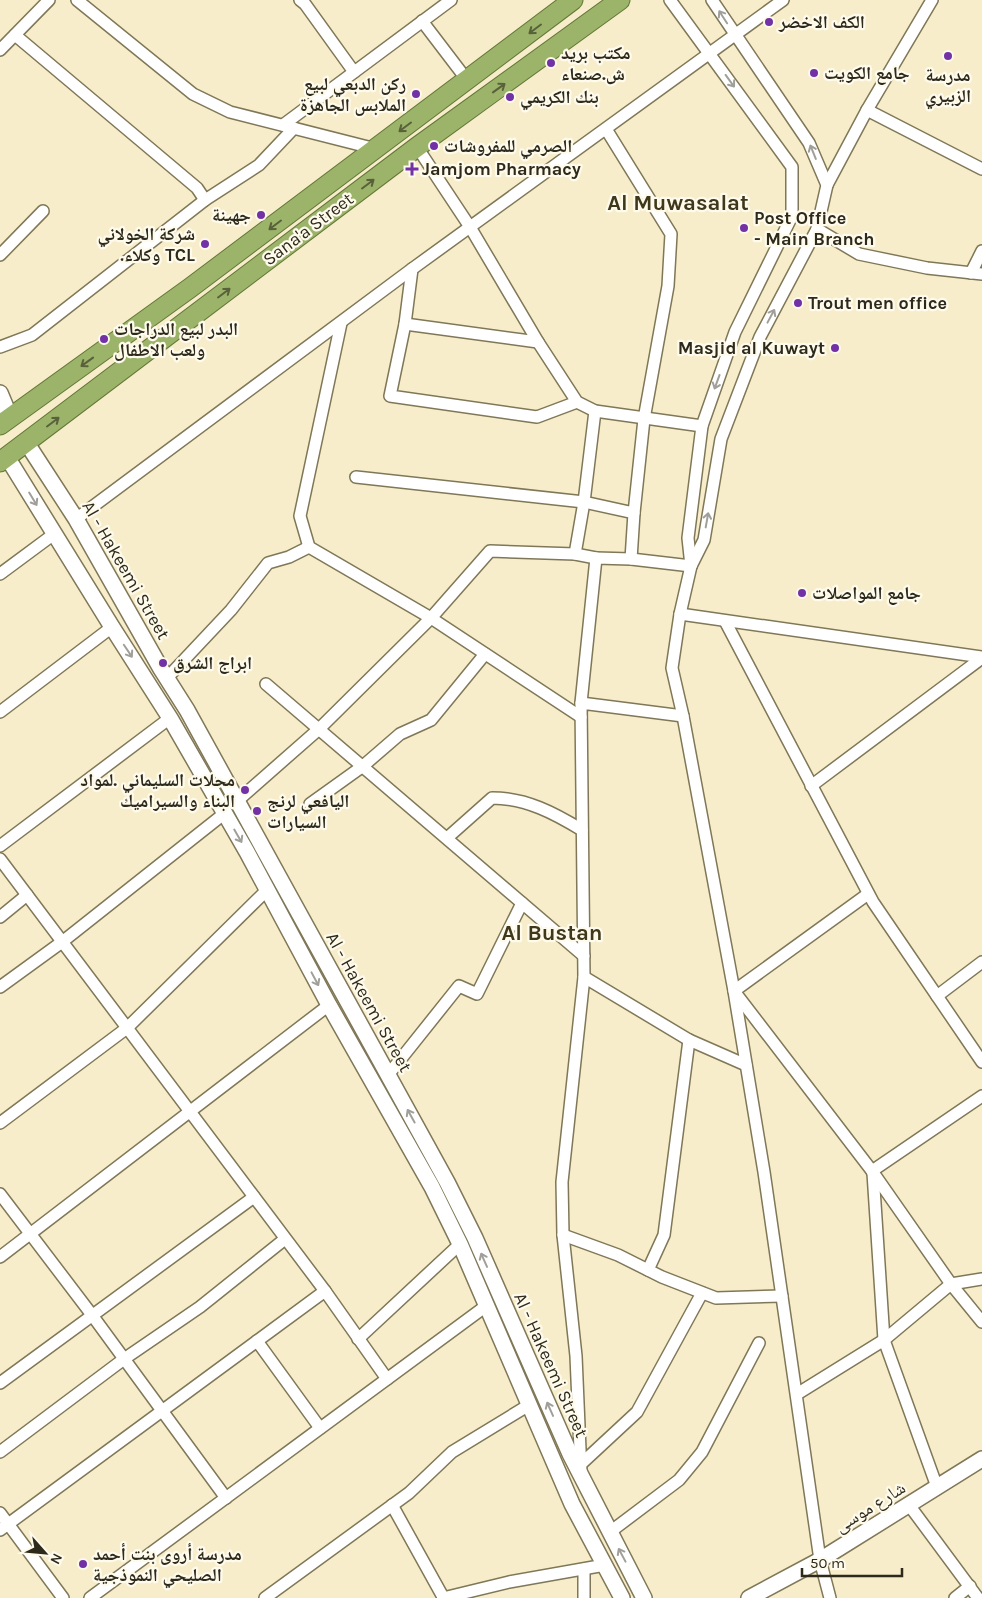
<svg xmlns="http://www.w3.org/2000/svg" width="982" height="1598" font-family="Karla,'Noto Naskh Arabic',sans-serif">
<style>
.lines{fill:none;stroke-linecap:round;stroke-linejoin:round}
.minor-casing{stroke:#7f7757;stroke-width:14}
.tertiary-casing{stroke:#7f7757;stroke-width:18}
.trunk-casing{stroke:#647737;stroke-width:21}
.minor{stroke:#fff;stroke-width:11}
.tertiary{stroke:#fff;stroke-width:15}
.trunk{stroke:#9bb46a;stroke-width:19}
.oneway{stroke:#a09f99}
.oneway2{stroke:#59613b}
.poi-dot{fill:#7231a5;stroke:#fefaec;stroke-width:2}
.labels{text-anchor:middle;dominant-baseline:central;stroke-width:4.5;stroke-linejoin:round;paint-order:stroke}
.poi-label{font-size:18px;font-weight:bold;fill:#2d2a1c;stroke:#fefaec;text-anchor:start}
.street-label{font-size:18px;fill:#2d2a1c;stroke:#fefaec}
.district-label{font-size:22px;font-weight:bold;fill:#40381a;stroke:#fefaec}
</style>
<rect width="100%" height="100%" fill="#f7edca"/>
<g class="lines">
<defs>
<g id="minor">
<path d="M77,0L193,94L230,112L376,149"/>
<path d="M300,0L305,4L354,72"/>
<path d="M670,0L792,167V216L735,332L702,426L688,538L691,566"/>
<path d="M712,0L809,143L827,185L817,229L760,337L721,439L704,540L691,566L680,614L672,668L683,716L734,991L764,1172L820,1560L830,1598"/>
<path d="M422,21L467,80"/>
<path d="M15,35L197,188L205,200"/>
<path d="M0,50L49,0"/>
<path d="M867,110L982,169"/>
<path d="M283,125L451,0"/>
<path d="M606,129L671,234L668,286L644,419L634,513L631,559"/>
<path d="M417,147L470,227L538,342L577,402L595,411L702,426"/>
<path d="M827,185L867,110L932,0"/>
<path d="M817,229L859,254L927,268L982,274"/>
<path d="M0,255L43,211"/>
<path d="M412,269L405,324L390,396L537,417L577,402"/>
<path d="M971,273L982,251"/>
<path d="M405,324L538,342"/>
<path d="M0,347L32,335L205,200L259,165L294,128"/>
<path d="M356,477L584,502L634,513"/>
<path d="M76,519L412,269L783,0"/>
<path d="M575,554L584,502L595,411"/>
<path d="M0,574L54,534"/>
<path d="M680,614L982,657"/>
<path d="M725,621L873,902L982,1062"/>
<path d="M167,678L231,610L268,563L289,557L309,547"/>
<path d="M266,684L584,956"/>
<path d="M581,703L596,558L631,559L691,566"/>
<path d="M0,712L112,627"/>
<path d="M581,717L431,618L490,551L575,554L596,558"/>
<path d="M811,786L982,658"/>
<path d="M237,801L319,729L431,618L309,547L300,516L341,323"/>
<path d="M310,804L363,766L400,734L431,720L485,654"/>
<path d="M447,838L492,798C526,798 554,813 582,830"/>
<path d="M0,846L170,718"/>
<path d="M0,859L325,1291"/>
<path d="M868,894L734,991L872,1171L951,1284L982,1279"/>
<path d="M0,917L27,895"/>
<path d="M584,977L581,703L683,716"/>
<path d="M0,987L62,942L225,813"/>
<path d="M937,996L982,962"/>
<path d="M388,1075L459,986L477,994L522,903"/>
<path d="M0,1123L127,1028L267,890"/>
<path d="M872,1171L982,1096"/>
<path d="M873,1173L884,1340L937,1487"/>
<path d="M0,1194L92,1315L226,1498"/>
<path d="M563,1235L618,1255L662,1277L716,1298L782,1296"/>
<path d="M0,1257L329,1005"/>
<path d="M648,1270L664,1235L689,1040"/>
<path d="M358,1339L460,1244"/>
<path d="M257,1341L320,1428"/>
<path d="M0,1383L254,1197"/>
<path d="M797,1394L884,1340L951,1284L982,1322"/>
<path d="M0,1452L124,1359L200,1307L285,1239"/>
<path d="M581,1464L637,1412L702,1293"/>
<path d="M581,1473L576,1356L563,1235L562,1182L584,977L689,1040L746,1065"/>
<path d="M392,1505L443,1597"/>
<path d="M909,1505L978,1598"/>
<path d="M0,1513L63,1598"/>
<path d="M0,1530L325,1291L387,1379"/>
<path d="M610,1532L679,1480L702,1452L759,1343"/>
<path d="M90,1598L486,1306"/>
<path d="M265,1598L409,1493L452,1452L529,1405"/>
<path d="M443,1598L509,1582L605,1565"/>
<path d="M584,1598V1569"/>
<path d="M955,1598L970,1586"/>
</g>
<g id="tertiary">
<path d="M0,393L10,417"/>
<path d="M26,442L76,519L161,669L187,710L447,1182L475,1238L570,1454L644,1598"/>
<path d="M7,457L112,627L170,718L247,852L329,1005L432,1187L460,1244L572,1504L622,1598"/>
<path d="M749,1598L820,1560L982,1459"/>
</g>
<g id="trunk">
<path d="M0,425L190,288L573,0"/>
<path d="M0,462L417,147L620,0"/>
</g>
</defs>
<use href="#minor" class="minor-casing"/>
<use href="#tertiary" class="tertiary-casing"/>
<use href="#trunk" class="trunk-casing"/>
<use href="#minor" class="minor"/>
<use href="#tertiary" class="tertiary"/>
<use href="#trunk" class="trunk"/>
</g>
<defs><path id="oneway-shaft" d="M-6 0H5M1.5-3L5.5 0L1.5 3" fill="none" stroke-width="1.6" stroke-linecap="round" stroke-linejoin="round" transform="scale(1.25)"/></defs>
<g class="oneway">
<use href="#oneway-shaft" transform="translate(723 17) rotate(-123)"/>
<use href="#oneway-shaft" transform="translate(730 81) rotate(54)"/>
<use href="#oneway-shaft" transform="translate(813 152) rotate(-112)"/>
<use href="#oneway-shaft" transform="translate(771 316) rotate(-62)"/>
<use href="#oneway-shaft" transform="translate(717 382) rotate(110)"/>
<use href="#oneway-shaft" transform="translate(33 499) rotate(59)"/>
<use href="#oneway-shaft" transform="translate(707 520) rotate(-80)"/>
<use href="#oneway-shaft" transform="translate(128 651) rotate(56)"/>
<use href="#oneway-shaft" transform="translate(238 836) rotate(60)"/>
<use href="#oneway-shaft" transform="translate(315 979) rotate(62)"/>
<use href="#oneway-shaft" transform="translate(411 1116) rotate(-119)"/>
<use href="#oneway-shaft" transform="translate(484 1260) rotate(-114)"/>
<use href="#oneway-shaft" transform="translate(550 1409) rotate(-114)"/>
<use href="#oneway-shaft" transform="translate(622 1555) rotate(-118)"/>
</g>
<g class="oneway2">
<use href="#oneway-shaft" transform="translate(535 29) rotate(143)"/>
<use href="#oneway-shaft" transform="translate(499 88) rotate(-36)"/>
<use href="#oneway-shaft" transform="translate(405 127) rotate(143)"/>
<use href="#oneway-shaft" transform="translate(368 184) rotate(-37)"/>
<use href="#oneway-shaft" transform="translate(275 225) rotate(143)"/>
<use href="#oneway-shaft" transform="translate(224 293) rotate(-37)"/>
<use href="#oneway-shaft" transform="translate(87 362) rotate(144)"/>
<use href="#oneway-shaft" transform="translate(53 422) rotate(-37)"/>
</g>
<g class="poi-dot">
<circle cx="769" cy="22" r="5"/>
<circle cx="948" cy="56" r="5"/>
<circle cx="551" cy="63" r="5"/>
<circle cx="814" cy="73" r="5"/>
<circle cx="416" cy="94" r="5"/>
<circle cx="510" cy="97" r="5"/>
<circle cx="434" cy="146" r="5"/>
<path d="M409.5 161.5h5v5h5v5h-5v5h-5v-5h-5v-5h5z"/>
<circle cx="261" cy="215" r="5"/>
<circle cx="744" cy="228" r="5"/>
<circle cx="205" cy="244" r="5"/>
<circle cx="798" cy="303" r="5"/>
<circle cx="104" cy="339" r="5"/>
<circle cx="835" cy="348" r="5"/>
<circle cx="802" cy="593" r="5"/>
<circle cx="163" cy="663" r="5"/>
<circle cx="245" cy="790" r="5"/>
<circle cx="257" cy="811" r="5"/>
<circle cx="83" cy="1564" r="5"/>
</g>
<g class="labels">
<g class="poi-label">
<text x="779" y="22">الكف الاخضر</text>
<text x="561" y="53">مكتب بريد<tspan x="561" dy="21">ش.صنعاء</tspan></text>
<text x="824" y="73">جامع الكويت</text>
<text x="948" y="75" text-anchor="middle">مدرسة<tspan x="948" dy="21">الزبيري</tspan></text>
<text x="406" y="84" text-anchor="end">ركن الدبعي لبيع<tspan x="406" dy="21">الملابس الجاهزة</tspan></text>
<text x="520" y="97">بنك الكريمي</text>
<text x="444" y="146">الصرمي للمفروشات</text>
<text x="422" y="169">Jamjom Pharmacy</text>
<text x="251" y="215" text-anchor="end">جهينة</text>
<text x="754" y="218">Post Office<tspan x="754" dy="21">- Main Branch</tspan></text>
<text x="195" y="234" text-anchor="end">شركة الخولاني<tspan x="195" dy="21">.وكلاء TCL</tspan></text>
<text x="808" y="303">Trout men office</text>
<text x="114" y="329">البدر لبيع الدراجات<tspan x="114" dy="21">ولعب الاطفال</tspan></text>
<text x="825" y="348" text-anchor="end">Masjid al Kuwayt</text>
<text x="812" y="593">جامع المواصلات</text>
<text x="173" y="663">ابراج الشرق</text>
<text x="235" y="780" text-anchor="end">محلات السليماني .لمواد<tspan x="235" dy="21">البناء والسيراميك</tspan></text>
<text x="267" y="801">اليافعي لرنج<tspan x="267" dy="21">السيارات</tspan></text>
<text x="93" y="1554">مدرسة أروى بنت أحمد<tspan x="93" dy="21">الصليحي النموذجية</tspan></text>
</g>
<g class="street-label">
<text transform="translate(308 229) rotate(-37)">Sana'a Street</text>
<text transform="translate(126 570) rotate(60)">Al - Hakeemi Street</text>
<text transform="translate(369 1002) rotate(61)">Al - Hakeemi Street</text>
<text transform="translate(551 1365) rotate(66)">Al - Hakeemi Street</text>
<text transform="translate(870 1507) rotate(-32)">شارع موسى</text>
</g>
<g class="district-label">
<text x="678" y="203">Al Muwasalat</text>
<text x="552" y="933">Al Bustan</text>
</g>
</g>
<g transform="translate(45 1553) rotate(117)" stroke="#fefaec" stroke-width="4" paint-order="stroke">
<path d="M0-4L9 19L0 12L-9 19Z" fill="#2d2a1c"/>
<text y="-8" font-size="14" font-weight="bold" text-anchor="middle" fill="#2d2a1c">N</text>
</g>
<path d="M802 1568v8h100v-8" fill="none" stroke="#2d2a1c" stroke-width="2.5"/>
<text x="810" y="1568" font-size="15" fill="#2d2a1c" stroke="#fefaec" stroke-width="4" paint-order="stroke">50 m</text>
</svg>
